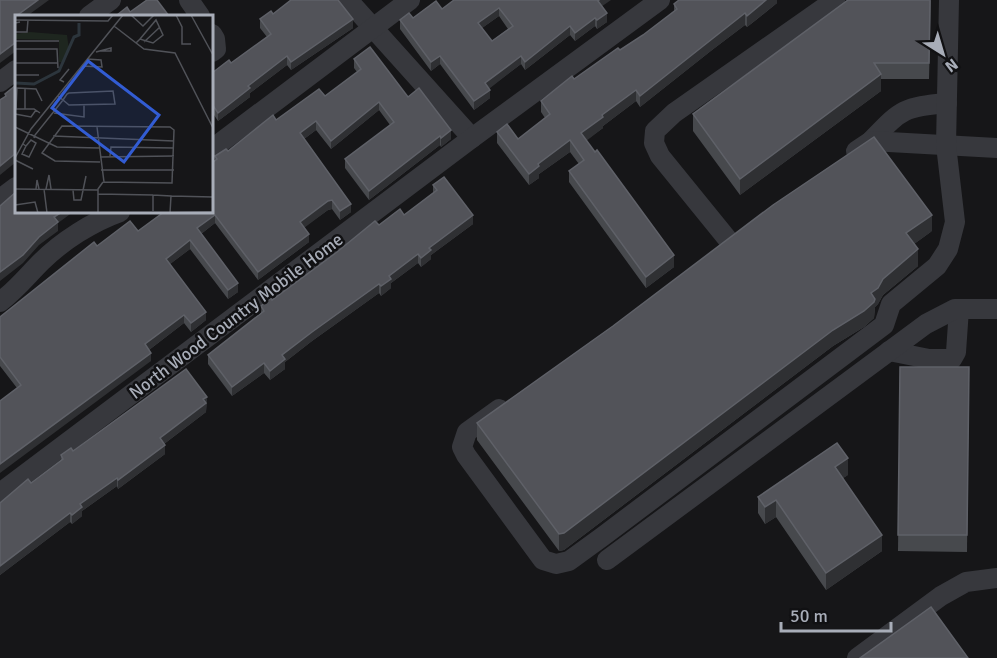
<svg xmlns="http://www.w3.org/2000/svg" width="997" height="658" font-family="Signika,sans-serif">
<style>
.lines{fill:none;stroke-linecap:round;stroke-linejoin:round}
.minor{stroke:#37383d;stroke-width:20}
.wall{fill:#47494d;fill-rule:evenodd}
.shaded-wall{fill:#2f3033}
.building{fill:#525359;stroke:#5f6168;stroke-width:1.5;fill-rule:evenodd}
.labels{text-anchor:middle;dominant-baseline:central;stroke-width:5;stroke-linejoin:round;paint-order:stroke}
.street-label{font-size:18px;fill:#a8adb8;stroke:#111113}
.inset-river{fill:none;stroke:#2c353c;stroke-width:3}
.inset-road{fill:none;stroke:#505258;stroke-width:1.5}
.view{fill:#325cd3;fill-opacity:0.15;stroke:#325cd3;stroke-width:3}
.inset-edge{fill:none;stroke:#a8adb8;stroke-width:3}
</style>
<rect width="100%" height="100%" fill="#161618"/>
<g class="lines">
<g class="minor">
<path d="M189,0L200,16"/>
<path d="M348,0L472,138"/>
<path d="M89,16L111,0"/>
<path d="M212,34L215,39L216,49L212,52"/>
<path d="M0,82L16,70"/>
<path d="M871,141C901,110 902,107 947,103"/>
<path d="M212,149L410,0"/>
<path d="M856,151L871,141L997,148"/>
<path d="M0,199L16,187"/>
<path d="M729,241L660,156L654,143L655,131L674,113L835,0"/>
<path d="M0,302C16,290 27,276 41,262C62,241 92,222 120,212"/>
<path d="M889,351L929,359H952L956,352L959,309"/>
<path d="M499,409L467,432L462,447L466,455L543,560L556,564L569,561L602,537L884,325L891,304L937,266L948,249L955,222L946,145L949,0"/>
<path d="M0,493L472,138L660,0"/>
<path d="M607,560L926,324L955,309H997"/>
<path d="M857,658L941,596L966,582L997,578"/>
</g>
</g>
<g class="wall">
<path d="M777,0V3L756,20L747,27L745,25L712,50L640,107L636,101L603,126V128L586,140L674,267L646,288L569,182V171L579,164L570,152L539,174V178L529,185L497,143V132L518,139L545,118L541,112V101L643,35L674,12V4Z"/>
<path d="M931,0L929,79H881V91L740,195L693,131V114Z"/>
<path d="M602,6L607,22L597,29L595,26L575,41L570,35L525,70L521,64L489,88L490,98L474,110L440,64L431,71L400,29V20L413,18L442,9ZM499,16L508,29L492,41L482,28Z"/>
<path d="M273,14L353,28L291,70L287,65L250,93V97L218,121L212,112V73L231,63L267,37L260,28V19Z"/>
<path d="M354,59L408,97L451,139L441,147L440,145L369,200L345,168V159L390,125L379,110L331,149L316,130L304,139L351,212L340,220L332,209L328,210L304,227L309,242L258,280L215,223L201,234L238,292L228,299L190,249L170,264L206,320L191,332L184,323L149,350L151,361L17,388L0,366V317L97,246L138,231L212,212L215,156L228,151L276,120L325,96L357,72L354,68Z"/>
<path d="M433,185L473,224L431,255V259L421,267L418,263L391,283V288L381,296L379,293L312,341L285,362V369L270,380L264,373L232,396L208,364V355L261,313V306L272,300L379,225L404,215L433,193Z"/>
<path d="M932,231L914,244L918,266L883,295L878,304L875,307L874,318L864,327L833,346L564,550L559,551L477,440V423Z"/>
<path d="M900,367H969L967,552L898,551Z"/>
<path d="M207,397L206,412L164,444L165,454L118,489L117,486L82,511V516L72,524L70,522L0,575V503L31,483L61,460V455Z"/>
<path d="M848,475L843,478L882,551L826,590L776,517L765,524L758,513V497Z"/>
</g>
<g class="shaded-wall">
<path d="M38,0H49L27,16H19V14Z"/>
<path d="M599,0H611L598,9V1Z"/>
<path d="M766,0H777V3L747,27V16Z"/>
<path d="M499,8V16L478,31V23Z"/>
<path d="M607,13V22L597,29V20Z"/>
<path d="M745,13V25L712,50L640,107V96L712,39Z"/>
<path d="M595,18V26L575,41V33Z"/>
<path d="M353,19V28L291,70V62Z"/>
<path d="M570,26V35L525,70V62Z"/>
<path d="M16,42V51L0,63V54Z"/>
<path d="M287,56V65L250,93V97L218,121V113L248,86Z"/>
<path d="M440,56V64L431,71V62Z"/>
<path d="M521,56V64L485,92V83Z"/>
<path d="M881,74V91L740,195V179Z"/>
<path d="M490,90V98L474,110V101Z"/>
<path d="M636,90V101L603,126V128L581,145V133L602,115Z"/>
<path d="M379,102V110L331,149V141Z"/>
<path d="M316,121V130L300,142V133Z"/>
<path d="M451,130V139L441,147V138Z"/>
<path d="M440,136V145L369,200V191Z"/>
<path d="M570,140V152L539,174V178L529,185V174L538,164Z"/>
<path d="M16,153V162L0,175V166Z"/>
<path d="M332,200V209L328,210L300,231V222L328,201Z"/>
<path d="M351,204V212L340,220V211Z"/>
<path d="M62,212H73L58,223V231L39,245L23,263L0,281V272L54,217Z"/>
<path d="M215,215V223L197,237V228Z"/>
<path d="M473,215V224L431,255V259L421,267V258L429,248Z"/>
<path d="M932,215V231L906,250V233Z"/>
<path d="M309,234V242L258,280V272Z"/>
<path d="M190,240V249L166,267V259Z"/>
<path d="M918,249V266L883,295L878,304L875,307L874,318L864,327L833,346L564,550L559,551V534L871,293L883,279Z"/>
<path d="M418,254V263L391,283V288L381,296V286L389,276Z"/>
<path d="M674,255V267L646,288V277Z"/>
<path d="M238,283V292L228,299V290Z"/>
<path d="M379,284V293L312,341L285,362V369L270,380V371L282,355L312,332Z"/>
<path d="M206,312V320L191,332V323Z"/>
<path d="M184,315V323L145,353V344Z"/>
<path d="M151,353V361L0,473V464Z"/>
<path d="M264,363V373L232,396V387Z"/>
<path d="M207,397L206,412L160,447V438Z"/>
<path d="M165,445V454L118,489V480Z"/>
<path d="M848,458V475L835,483V467Z"/>
<path d="M117,478V486L82,511V516L72,524V515L80,504Z"/>
<path d="M776,500V517L765,524V507Z"/>
<path d="M70,513V522L0,575V566Z"/>
<path d="M882,535V551L826,590V573Z"/>
</g>
<g class="building">
<path d="M0,0H38L19,14L20,16H16V42L0,54Z"/>
<path d="M147,0H157L169,16H118L117,15L127,7L130,12Z"/>
<path d="M291,0H338L353,19L291,62L287,56L248,86L250,88L218,113L212,104V73L229,60L231,63L271,34L260,19L271,11L273,14Z"/>
<path d="M454,0H599L598,1L607,13L597,20L595,18L575,33L570,26L525,62L521,56L485,83L490,90L474,101L440,56L431,62L400,20L409,13L413,18L436,1L442,9ZM499,8L513,26L492,41L478,23Z"/>
<path d="M679,0H766L747,16L745,13L712,39L640,96L636,90L602,115L603,117L581,133L595,152L597,150L674,255L646,277L569,171L584,160L570,140L538,164L539,166L529,174L497,132L507,124L518,139L550,114L541,101L572,76L574,79L618,48L620,50L643,35L677,9L674,4Z"/>
<path d="M848,0H930L929,63H874L881,74L740,179L693,114Z"/>
<path d="M370,47L408,97L419,88L451,130L441,138L440,136L369,191L345,159L394,122L379,102L331,141L316,121L300,133L351,204L340,211L332,200L328,201L300,222L309,234L258,272L215,215L197,228L238,283L228,290L190,240L166,259L206,312L191,323L184,315L145,344L151,353L0,464V401L21,385L0,357V317L94,242L97,246L130,221L138,231L164,212H212V163L217,159L215,156L226,149L228,151L273,115L276,120L319,89L325,96L361,69L354,59Z"/>
<path d="M16,85V153L0,166V100L6,96L5,94Z"/>
<path d="M874,137L932,215L906,233L918,249L883,279L878,288L871,293L875,299L874,302L864,311L833,330L564,533L559,534L477,423L613,326L773,205Z"/>
<path d="M444,177L473,215L429,248L431,250L421,258L418,254L389,276L391,279L381,286L379,284L312,332L282,355L285,359L270,371L264,363L232,387L208,355L264,311L261,306L271,298L272,300L337,252L375,221L379,225L400,209L404,215L437,190L433,185Z"/>
<path d="M16,192V212H62L54,217L58,222L39,237L23,255L0,272V206Z"/>
<path d="M900,367H969L967,535H898Z"/>
<path d="M186,369L207,397L203,399L206,403L160,438L165,445L118,480L117,478L80,504L82,507L72,515L70,513L0,566V503L28,479L31,483L63,459L61,455L71,448L73,451Z"/>
<path d="M837,443L848,458L835,467L882,535L826,573L776,500L765,507L758,497Z"/>
<path d="M931,607L968,658H860Z"/>
</g>
<g class="labels">
<g class="street-label">
<text transform="translate(236 316) rotate(-37)">North Wood Country Mobile Home</text>
</g>
</g>
<g transform="translate(15 15)">
<rect width="198" height="198" fill="#161618"/>
<path d="M15,17L52,20L54,35L49,47H44V25L0,24V19Z" fill="#1e261f"/>
<path class="inset-river" d="M0,68L19,69L44,56L59,22L64,20V8"/>
<path class="inset-road" d="M116,0L128,11L139,0M161,0L167,12V29H176M176,0L198,40M0,5L93,6L98,0M5,7L0,8V17H12L13,5M99,11L129,34L160,38L198,113M0,26H44M129,27L145,12M121,28L125,24L138,28L148,20L141,5L125,24M0,34H42L43,53M81,37L96,33V36H85M0,48H43M67,51L87,52L86,45L72,44M0,60H24M49,67L45,65L54,54M10,73V94M0,94H19L25,98M1,94L2,73L21,74L27,86M39,98L69,102V90M0,99L16,102L21,95M0,112L42,132L84,133M82,112L89,167L157,168L159,115L155,112L47,111L27,138L40,146L85,147M38,121L159,126M19,123L20,120L48,85L52,79L54,78L98,76L100,89L54,90L48,85L43,81M8,129L11,131L16,125L21,128L14,142L7,139L11,131M95,141L96,132L159,133M85,142L159,141M0,143L16,114L108,0M0,145L18,154M86,155H159M0,174L83,175M21,174L22,165L24,174M29,174L32,198M31,174L34,160L36,174M58,175L59,185H66L71,161M83,179L138,180M156,181L198,182M0,190L20,187L23,198M138,196V180L156,181L155,198M83,198V174L88,167M138,198L198,197"/>
<path class="view" d="M73,46L144,100L109,147L37,93Z"/>
<rect width="198" height="198" class="inset-edge"/>
</g>
<g transform="translate(943 54) rotate(143)" stroke="#111113" stroke-width="4.5" paint-order="stroke">
<path d="M0-4.5L10 22L0 15L-10 22Z" fill="#a8adb8"/>
<text y="-9" font-size="16" font-weight="bold" text-anchor="middle" fill="#a8adb8">N</text>
</g>
<path d="M781 622v9h110v-9" fill="none" stroke="#a8adb8" stroke-width="3"/>
<text x="790" y="622" font-size="18" fill="#a8adb8" stroke="#111113" stroke-width="4.5" paint-order="stroke">50 m</text>
</svg>
